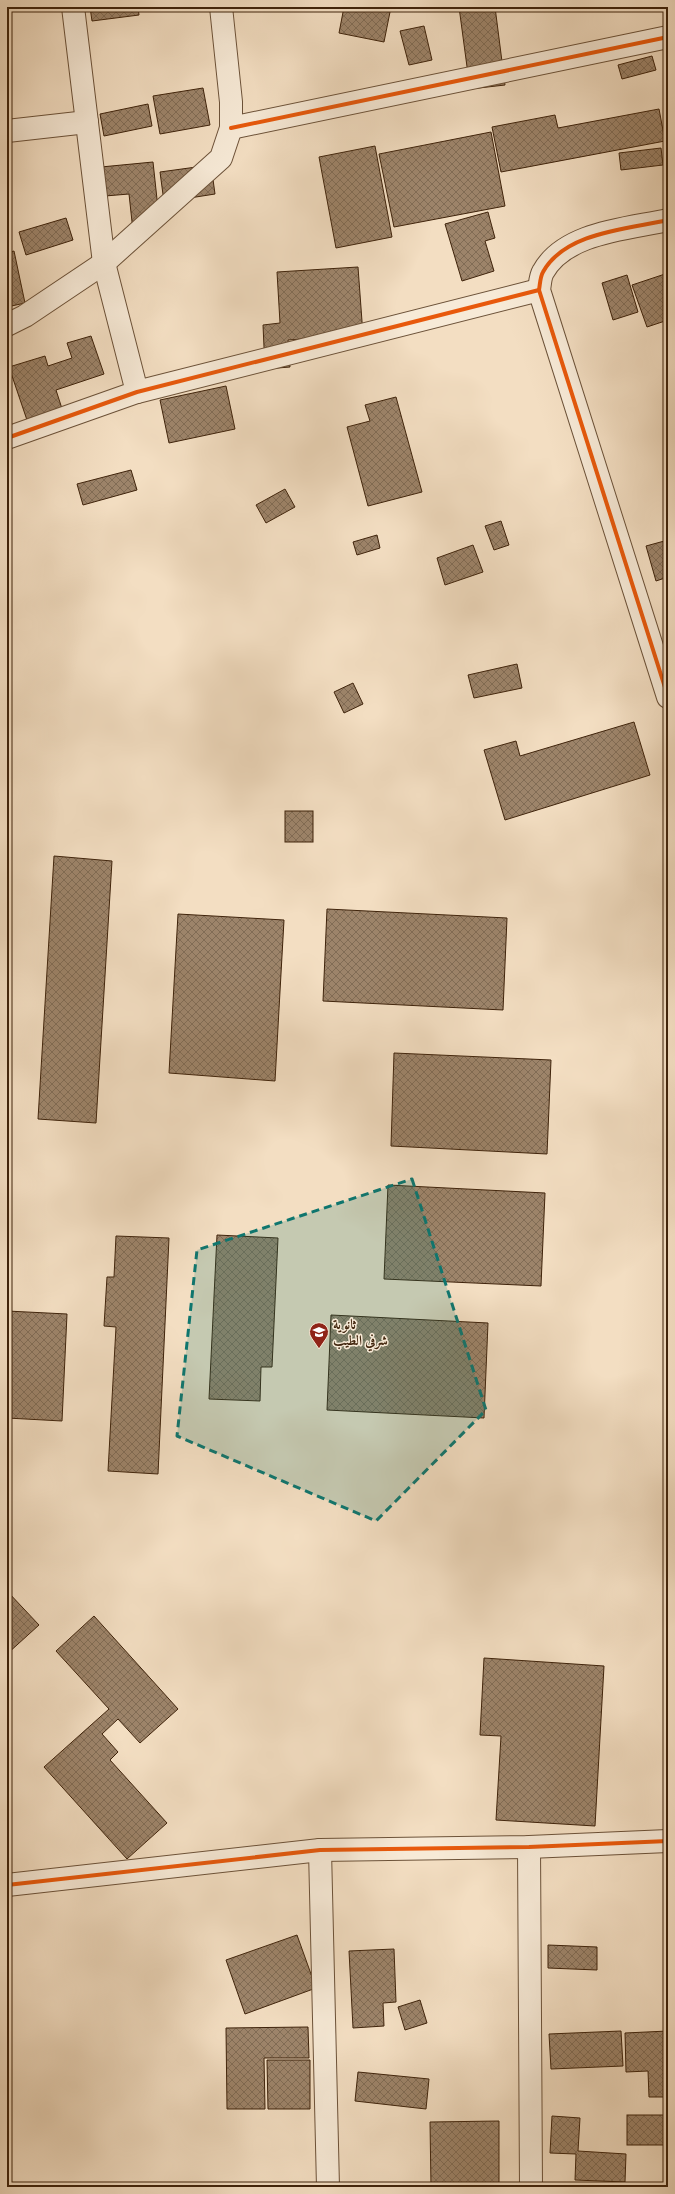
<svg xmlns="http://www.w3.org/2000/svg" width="675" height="2194" font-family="'EB Garamond',Amiri,serif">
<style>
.building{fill:url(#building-cross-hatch);stroke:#3f230b}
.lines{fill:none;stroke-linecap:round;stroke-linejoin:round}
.minor-casing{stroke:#6c5239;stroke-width:24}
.minor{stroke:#f7ead7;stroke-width:22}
.cycleway-casing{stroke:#f7ead7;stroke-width:6}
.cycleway{stroke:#e8590c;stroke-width:4}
.marked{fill:#0f766e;fill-opacity:0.2;stroke:#0f766e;stroke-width:3;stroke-dasharray:8 5;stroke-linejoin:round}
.labels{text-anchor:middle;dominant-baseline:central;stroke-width:3;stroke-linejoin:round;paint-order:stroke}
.poi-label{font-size:14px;font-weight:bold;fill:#3f230b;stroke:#f7ead7;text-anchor:start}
</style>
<defs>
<pattern id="building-cross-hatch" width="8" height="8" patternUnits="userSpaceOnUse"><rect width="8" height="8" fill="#9d846a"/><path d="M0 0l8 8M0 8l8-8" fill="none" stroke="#816c55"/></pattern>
</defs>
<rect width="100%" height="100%" fill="#f3dec2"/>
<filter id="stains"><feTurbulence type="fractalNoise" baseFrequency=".005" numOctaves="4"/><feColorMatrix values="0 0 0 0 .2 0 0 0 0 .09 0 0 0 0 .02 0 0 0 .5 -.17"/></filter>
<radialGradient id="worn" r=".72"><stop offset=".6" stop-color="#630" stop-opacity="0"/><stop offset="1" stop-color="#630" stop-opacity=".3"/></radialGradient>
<g class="building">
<path d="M90,7H138L139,15L92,21Z"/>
<path d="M344,7H391L384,42L339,33Z"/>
<path d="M459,7H495L505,85L470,89Z"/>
<path d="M424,26L432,60L409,65L400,31Z"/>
<path d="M652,56L656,70L622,79L618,65Z"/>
<path d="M203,88L210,125L160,134L153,96Z"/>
<path d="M148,104L152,126L104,136L100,114Z"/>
<path d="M659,109L665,141L501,172L492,127L555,115L558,128Z"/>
<path d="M491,132L505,206L394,227L379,154Z"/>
<path d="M375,146L392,237L336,248L319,157Z"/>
<path d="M661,148L663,165L621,170L619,153Z"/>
<path d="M153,162L160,227L133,231L129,194L105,196L101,167Z"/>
<path d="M211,165L215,194L164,202L160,172Z"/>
<path d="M488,212L495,238L485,241L494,271L462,281L445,224Z"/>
<path d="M66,218L73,240L26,255L19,232Z"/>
<path d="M14,251L25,303L7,307V253Z"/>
<path d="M358,267L363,335L288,340L290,367L265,369L263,325L280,323L277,272Z"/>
<path d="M668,273V320L647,327L632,285Z"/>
<path d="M627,275L638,312L613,320L602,283Z"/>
<path d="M91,336L104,374L56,390L65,418L30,429L9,367L45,356L48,366L72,358L67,343Z"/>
<path d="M226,386L235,429L169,443L160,400Z"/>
<path d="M396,397L422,492L368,506L347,427L370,421L365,405Z"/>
<path d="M131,470L137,490L83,505L77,484Z"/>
<path d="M285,489L295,507L266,523L256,505Z"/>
<path d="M501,521L509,545L494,550L485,526Z"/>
<path d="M377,535L380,548L357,555L353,542Z"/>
<path d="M668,540V577L656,581L646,546Z"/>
<path d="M473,545L483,572L445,585L437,558Z"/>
<path d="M517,664L522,688L474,698L468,675Z"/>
<path d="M353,683L363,704L344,713L334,692Z"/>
<path d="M634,722L650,775L505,820L484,750L516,741L520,756Z"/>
<rect x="285" y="811" width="28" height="31"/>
<path d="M7,854H10L7,919Z"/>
<path d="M54,856L112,861L96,1123L38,1119Z"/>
<path d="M327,909L507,918L503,1010L323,1001Z"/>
<path d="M178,914L284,920L275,1081L169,1073Z"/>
<path d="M394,1053L551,1060L547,1154L391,1146Z"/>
<path d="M388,1185L545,1193L541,1286L384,1279Z"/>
<path d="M217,1235L278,1238L272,1367H261L260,1401L209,1399Z"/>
<path d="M116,1236L169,1238L158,1474L108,1471L116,1327L104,1326L107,1277H114Z"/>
<path d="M7,1311L67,1314L62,1421L7,1418Z"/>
<path d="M331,1315L488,1323L484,1418L327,1410Z"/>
<path d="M7,1591L39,1625L7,1654Z"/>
<path d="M94,1616L178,1709L140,1743L118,1719L102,1734L118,1752L110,1760L167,1823L127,1859L44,1767L109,1709L56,1651Z"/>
<path d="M484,1658L604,1666L595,1826L496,1820L501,1736L480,1735Z"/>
<path d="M297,1935L316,1988L245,2014L226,1960Z"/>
<path d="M548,1945L597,1947V1970L548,1968Z"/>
<path d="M394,1949L396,2002L383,2003L384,2026L353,2028L349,1951Z"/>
<path d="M420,2000L427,2023L405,2030L398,2007Z"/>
<path d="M308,2027L309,2058H264L265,2109H227L226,2028Z"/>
<path d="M621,2031L623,2066L551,2069L549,2034Z"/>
<path d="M668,2031V2097H649L648,2071L626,2072L625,2033Z"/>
<path d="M267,2060H310V2109H268Z"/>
<path d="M358,2072L429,2079L426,2109L355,2101Z"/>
<rect x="627" y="2115" width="41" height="30"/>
<path d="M552,2116L580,2118L578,2151L626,2154L625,2182L575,2180L576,2154L550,2153Z"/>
<path d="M499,2121V2187H431L430,2122Z"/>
</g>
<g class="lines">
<defs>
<g id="minor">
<path d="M73,7L104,263L137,392"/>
<path d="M231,128L668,37"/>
<path d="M7,131L87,122"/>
<path d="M668,220C628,229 565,232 543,272C540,277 540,285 539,290L668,697"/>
<path d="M7,325L25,316L104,263L221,158L231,128V102L221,7"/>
<path d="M7,438L137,392L539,290"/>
<path d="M529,1847L531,2187"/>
<path d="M320,1850L328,2187"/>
<path d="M7,1885L320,1850L529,1847L668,1841"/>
</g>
</defs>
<use href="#minor" class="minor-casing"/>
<use href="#minor" class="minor"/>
<defs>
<g id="cycleway">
<path d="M231,128L668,37"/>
<path d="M668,220C628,229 565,232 543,272C540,277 540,285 539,290L668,697"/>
<path d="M7,438L137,392L539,290"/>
<path d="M7,1885L320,1850L529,1847L668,1841"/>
</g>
</defs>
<use href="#cycleway" class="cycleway-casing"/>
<use href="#cycleway" class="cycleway"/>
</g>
<path class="marked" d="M412,1179L486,1410L376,1521L177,1436L197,1250Z"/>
<defs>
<symbol id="school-pin" viewBox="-11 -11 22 30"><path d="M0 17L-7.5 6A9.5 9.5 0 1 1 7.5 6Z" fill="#8f2418" stroke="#f7ead7"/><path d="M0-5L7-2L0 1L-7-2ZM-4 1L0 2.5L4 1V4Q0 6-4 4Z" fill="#fff"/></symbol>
</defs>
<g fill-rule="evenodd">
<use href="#school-pin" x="308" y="1321" width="22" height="30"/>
</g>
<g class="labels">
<g class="poi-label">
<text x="333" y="1324">ثانوية<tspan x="333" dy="16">شرفي الطيب</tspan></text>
</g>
</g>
<rect width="675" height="2194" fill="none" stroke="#f3dec2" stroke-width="24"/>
<rect x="8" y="8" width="659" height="2178" fill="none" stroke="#3f230b" stroke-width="2"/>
<rect x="12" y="12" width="651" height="2170" fill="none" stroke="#3f230b"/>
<rect width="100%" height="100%" filter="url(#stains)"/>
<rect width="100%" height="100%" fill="url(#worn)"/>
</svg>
